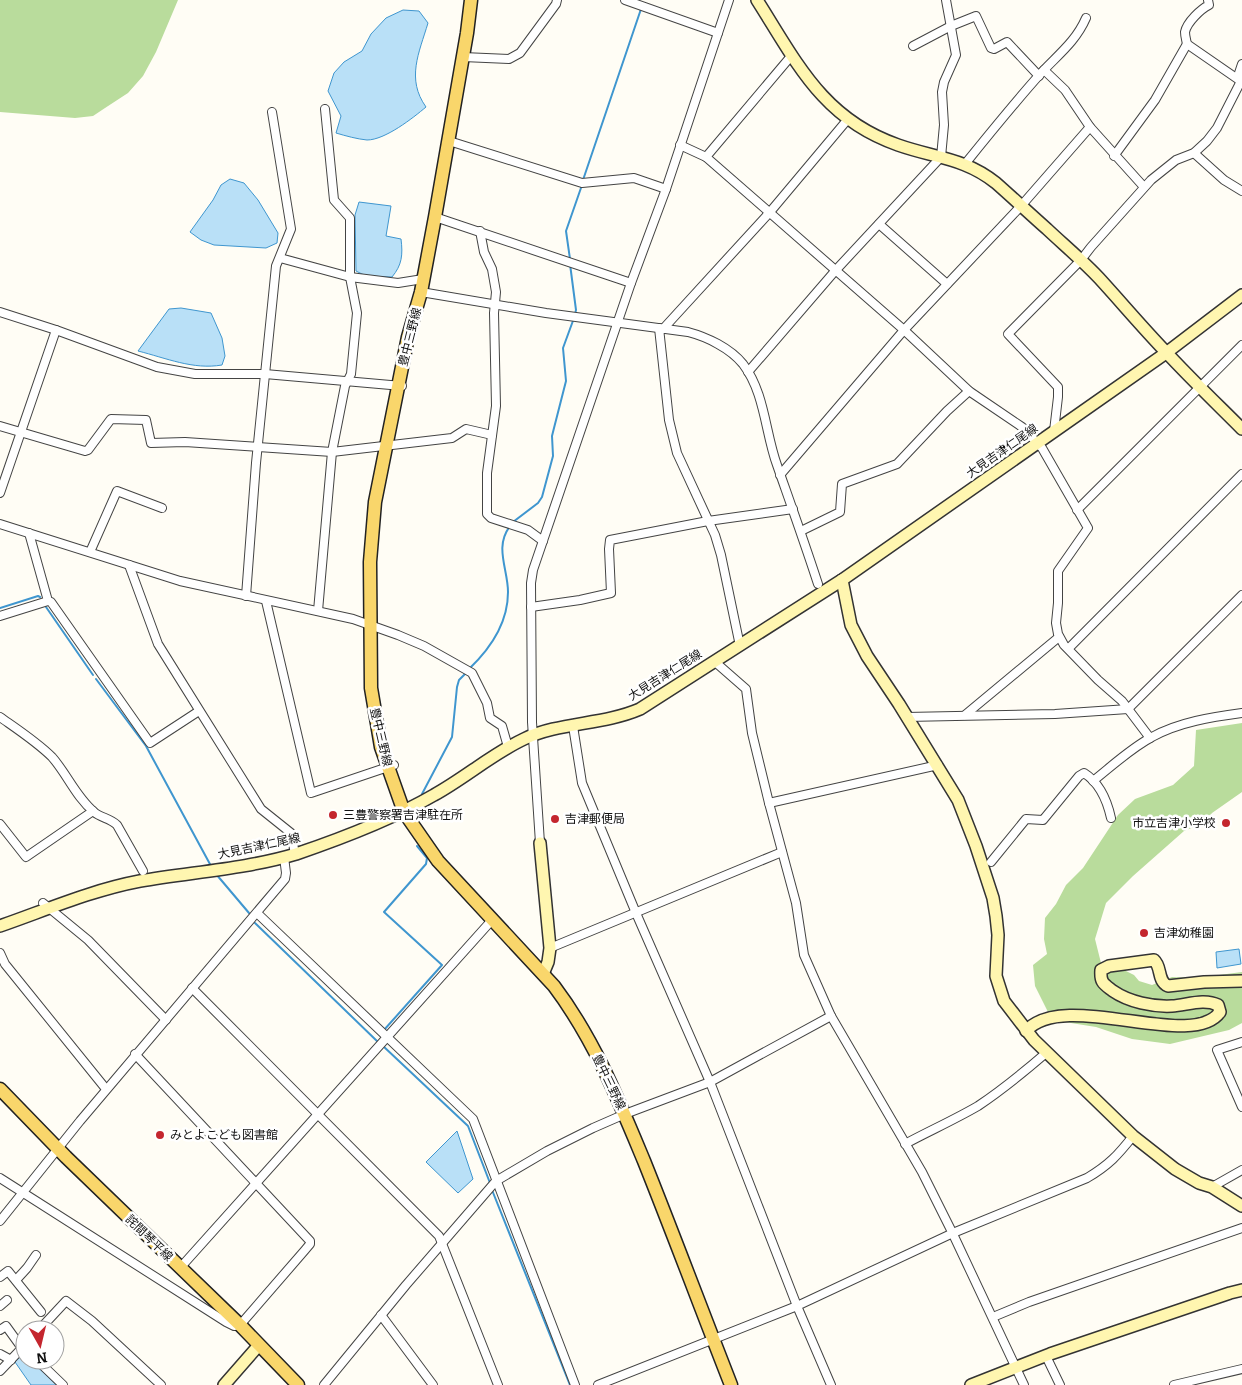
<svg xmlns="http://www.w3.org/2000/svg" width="1242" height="1385" font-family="Bitter,'Noto Sans JP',serif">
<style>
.forest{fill:#b9dc9c}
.water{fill:#b9e0f7;stroke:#3f96cf}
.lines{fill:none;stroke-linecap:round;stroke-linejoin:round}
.stream{stroke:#3f96cf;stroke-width:2}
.street-casing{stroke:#444;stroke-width:10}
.secondary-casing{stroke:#333;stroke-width:14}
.primary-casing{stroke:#222;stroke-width:15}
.street{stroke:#fff;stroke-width:8}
.secondary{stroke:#fff6b0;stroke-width:11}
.primary{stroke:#f9d66b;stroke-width:12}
.poi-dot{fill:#c4262e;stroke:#fff;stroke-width:2}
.labels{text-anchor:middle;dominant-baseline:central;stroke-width:5;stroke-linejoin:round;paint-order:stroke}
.street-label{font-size:12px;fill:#111;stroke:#fff}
.poi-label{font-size:12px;fill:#111;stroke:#fff;text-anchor:start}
</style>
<rect width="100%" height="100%" fill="#fffdf5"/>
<g class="forest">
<path d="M0,0H178L156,52L143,76L128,93L105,108L93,116L75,118L0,112Z"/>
<path d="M1242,723V792L1212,813L1204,823L1184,831L1133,876L1106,903L1095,939L1101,963L1122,969L1134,975L1139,981L1152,985L1172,977L1196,978L1242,972V1023L1229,1030L1170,1044L1132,1039L1096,1027L1052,1020L1035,986L1033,965L1047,954L1044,939L1045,918L1056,904L1066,885L1083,868L1118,815L1135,799L1173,785L1194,766L1196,730Z"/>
</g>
<g class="water">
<path d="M403,10L419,11L428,23C419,53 406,79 426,107C413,118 385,140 367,140C357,139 346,136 336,133L341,116L328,91L334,73L344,62L362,51L371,34L386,18Z"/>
<path d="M230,179L244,183L258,200L278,233L277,243L266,248L214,245L201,240L190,232L213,200L221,185Z"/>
<path d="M359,202L391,206L386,236L401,239C403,255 402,265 392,277L366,276L356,271L355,215Z"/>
<path d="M181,308L211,313L222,338L225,356L222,365C193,370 166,358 138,351L169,309Z"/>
<path d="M1239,949L1241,964L1217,968L1216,952Z"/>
<path d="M457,1131L473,1179L458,1193L426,1162Z"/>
<path d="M24,1354L25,1360H30L57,1385H31L15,1362L21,1355Z"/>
</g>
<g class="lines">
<g class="stream">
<path d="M583,180L641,9"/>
<path d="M570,259L566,231L582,185"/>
<path d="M570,264L576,310L575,314"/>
<path d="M513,522L538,503L542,497L553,456L552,436L554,428L566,381L563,348L574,318"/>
<path d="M46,607L93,675"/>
<path d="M0,608L38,596L40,597"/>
<path d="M469,669C490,649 508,622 508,592C508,569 494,547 510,526"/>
<path d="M96,679L146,746L211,866"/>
<path d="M422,794L452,737L457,687L459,680L466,673"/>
<path d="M216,874L249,913"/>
<path d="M255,923L379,1043"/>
<path d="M384,1030L442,965L384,912L426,864L427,858L417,846"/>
<path d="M383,1046L468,1126L490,1183"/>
<path d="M492,1190L570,1385"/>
</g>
<defs>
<g id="street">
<path d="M625,0L718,33"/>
<path d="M1208,0L1209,5C1201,9 1187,22 1185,32C1185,36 1186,39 1187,44L1242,82"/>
<path d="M913,46L951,26L976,16L991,48L994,49L1007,42L1039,76"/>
<path d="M463,57L509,59L520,53L556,4L557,0"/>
<path d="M1044,70L1065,90L1090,127L1144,187"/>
<path d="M449,141L582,183L634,178L666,189"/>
<path d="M680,145L706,157L904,330L969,391L1022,427L1042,448L1088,528L1058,571V603L1056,623L1058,634L1064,645L1098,680L1122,701L1150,738"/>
<path d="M1194,153L1224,180L1242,191"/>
<path d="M1114,156L1155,100L1187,44"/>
<path d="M706,157L792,55"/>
<path d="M965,164C990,133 1015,102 1042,72C1059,54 1076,41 1086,18"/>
<path d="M435,217L631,283"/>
<path d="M879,224L947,284"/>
<path d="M480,231L484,252L492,269L496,292L494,313L496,406L487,473V514L491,518L528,530L543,541"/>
<path d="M280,258L350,277L398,283L423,279"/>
<path d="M421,292L546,313L688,332C707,337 730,348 743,364C765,393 765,432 777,465C791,505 805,544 818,584"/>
<path d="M0,312L56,330L157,367L195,374H265L402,386"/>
<path d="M659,328L669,420L677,453L715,535L721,555L740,646"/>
<path d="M663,329L770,212L848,119"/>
<path d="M748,372L835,271L941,157L944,125L942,92L944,82L956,55L946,0"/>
<path d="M0,426L85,451L88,450L111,419L146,420L151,443L185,442L332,452L452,438L466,429L492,435"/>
<path d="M1054,431L1058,397V387L1008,334L1081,260L1091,247L1151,180L1176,160L1194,153L1207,141L1217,128L1241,81L1239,73L1242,64"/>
<path d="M780,475L904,330L1021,206L1090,127"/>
<path d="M0,493L56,330"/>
<path d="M1077,510L1242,345"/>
<path d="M0,524L180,581L353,619L398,635L424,646L472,673L487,703L490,718L502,726L508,747"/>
<path d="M801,531L840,512L842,484L897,464L947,411L969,391"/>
<path d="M29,533L48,601L51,602L150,743L199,711"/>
<path d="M90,552L117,491L162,508"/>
<path d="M129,565L158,644L261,809L291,833L295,854"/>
<path d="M246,596L256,463L276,266L291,229L272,112"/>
<path d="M266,601L311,793L394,765"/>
<path d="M531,607L580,600L611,593L609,549L610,540L708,521L793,509"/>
<path d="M318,611L332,452L345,386L351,374L357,313L350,277V218L334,200L325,109"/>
<path d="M0,616L48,601"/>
<path d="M1069,648L1242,474"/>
<path d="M714,661L746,689L752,733L769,803L796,903L804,955L831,1016L922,1172L952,1232L1024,1385"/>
<path d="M965,715L1059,637"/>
<path d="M0,717C17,729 37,742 52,757C67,774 76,797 94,812C101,818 110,818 117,825L143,871"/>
<path d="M906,717L1055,714L1128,709L1242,595"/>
<path d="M573,726L582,783L636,913L710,1082L797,1306L831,1385"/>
<path d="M1093,781C1112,766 1131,748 1152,737C1179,722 1212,717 1242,713"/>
<path d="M769,803L938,765"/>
<path d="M0,824L26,857L93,811"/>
<path d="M540,843L532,722L531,583L533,570L631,283L666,189L729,0"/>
<path d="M991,862L1026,819L1043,820L1079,776L1084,773C1100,783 1107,800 1111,818"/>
<path d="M43,903L88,940L166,1020"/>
<path d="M257,913L473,1119L575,1385"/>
<path d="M550,948L782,852"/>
<path d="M0,953L5,964L106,1089"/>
<path d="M192,988L439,1236L498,1385"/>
<path d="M1242,1042L1217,1050L1242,1107"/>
<path d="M905,1144C929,1131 954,1120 978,1106C1002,1090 1024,1072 1046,1053"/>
<path d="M0,1178L226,1322L234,1326L240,1325L305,1250L310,1244V1241L135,1054"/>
<path d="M1212,1187L1242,1170"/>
<path d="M0,1221L80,1121L285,879L286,873L284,857"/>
<path d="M180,1268L492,920"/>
<path d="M0,1277L8,1271L41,1312"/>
<path d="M16,1280L27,1268L36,1255"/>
<path d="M0,1306L7,1300"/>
<path d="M381,1315L433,1385"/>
<path d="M993,1317L1029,1302L1242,1228"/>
<path d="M0,1330L6,1326L19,1344"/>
<path d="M39,1330L66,1301L92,1321L161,1385"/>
<path d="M0,1354L11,1360"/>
<path d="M1046,1356L1060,1385"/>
<path d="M37,1360L63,1385"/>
<path d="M0,1371L23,1347L25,1349"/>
<path d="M324,1385L406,1285L496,1181L547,1151L593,1128L625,1114L710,1082L831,1016"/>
<path d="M598,1385L797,1306L953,1233L1087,1178C1109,1165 1118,1155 1133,1136"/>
<path d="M1174,1385L1242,1369"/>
</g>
<g id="secondary">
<path d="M757,0C797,63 823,119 898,145C935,158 965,158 996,183C1013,198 1030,214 1047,229C1064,245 1083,261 1099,278C1121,302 1142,327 1165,351C1190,378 1216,403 1242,429"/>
<path d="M842,580L851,625L867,656L899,704L958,800L976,846L993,898L996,916L998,935L996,976L1004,1001L1034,1040L1133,1136L1175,1169L1199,1183L1212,1187L1242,1206"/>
<path d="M540,843L550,948L548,962L543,974"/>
<path d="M0,926C46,910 92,890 140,881C191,872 246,869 296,854C343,838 391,820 434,795C465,778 492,754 524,739C559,722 603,725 640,709L842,580L1166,353L1242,295"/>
<path d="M1026,1031C1064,988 1192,1052 1220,1012L1218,1005C1204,998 1187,1005 1172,1006C1153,1007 1129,1002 1113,991C1104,984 1100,983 1101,970L1109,966L1154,960C1162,967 1157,981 1168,986L1204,982L1242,981"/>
<path d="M224,1385L259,1345"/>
<path d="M971,1385L1050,1354L1230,1293L1242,1290"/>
</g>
<g id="primary">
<path d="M471,0L467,33L435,217L421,292L408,337L375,502L370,562L371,688L381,747L404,812L438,861L554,986C594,1039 619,1101 644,1161C674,1236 702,1311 731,1385"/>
<path d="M0,1089L66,1157L240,1325L298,1385"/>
</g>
</defs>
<use href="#street" class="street-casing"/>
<use href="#secondary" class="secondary-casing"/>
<use href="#primary" class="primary-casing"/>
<use href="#street" class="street"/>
<use href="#secondary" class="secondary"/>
<use href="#primary" class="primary"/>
</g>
<g class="poi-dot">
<circle cx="333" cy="815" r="5"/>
<circle cx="555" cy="819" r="5"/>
<circle cx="1226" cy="823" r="5"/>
<circle cx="1144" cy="933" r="5"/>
<circle cx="160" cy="1135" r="5"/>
</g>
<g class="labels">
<g class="street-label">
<text transform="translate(410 337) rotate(-76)">豊中三野線</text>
<text transform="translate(1002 451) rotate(-35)">大見吉津仁尾線</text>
<text transform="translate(665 675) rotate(-32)">大見吉津仁尾線</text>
<text transform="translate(381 737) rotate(77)">豊中三野線</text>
<text transform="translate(259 846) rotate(-12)">大見吉津仁尾線</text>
<text transform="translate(609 1082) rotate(64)">豊中三野線</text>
<text transform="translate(149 1238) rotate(44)">詫間琴平線</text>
</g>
<g class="poi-label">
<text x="343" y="815">三豊警察署吉津駐在所</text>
<text x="565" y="819">吉津郵便局</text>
<text x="1216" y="823" text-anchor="end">市立吉津小学校</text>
<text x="1154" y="933">吉津幼稚園</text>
<text x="170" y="1135">みとよこども図書館</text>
</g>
</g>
<g transform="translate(40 1345) rotate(172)"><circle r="24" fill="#ffffff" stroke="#a0a0a0"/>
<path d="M0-4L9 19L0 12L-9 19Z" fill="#c4262e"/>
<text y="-8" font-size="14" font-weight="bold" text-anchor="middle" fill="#111111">N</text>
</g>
</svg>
